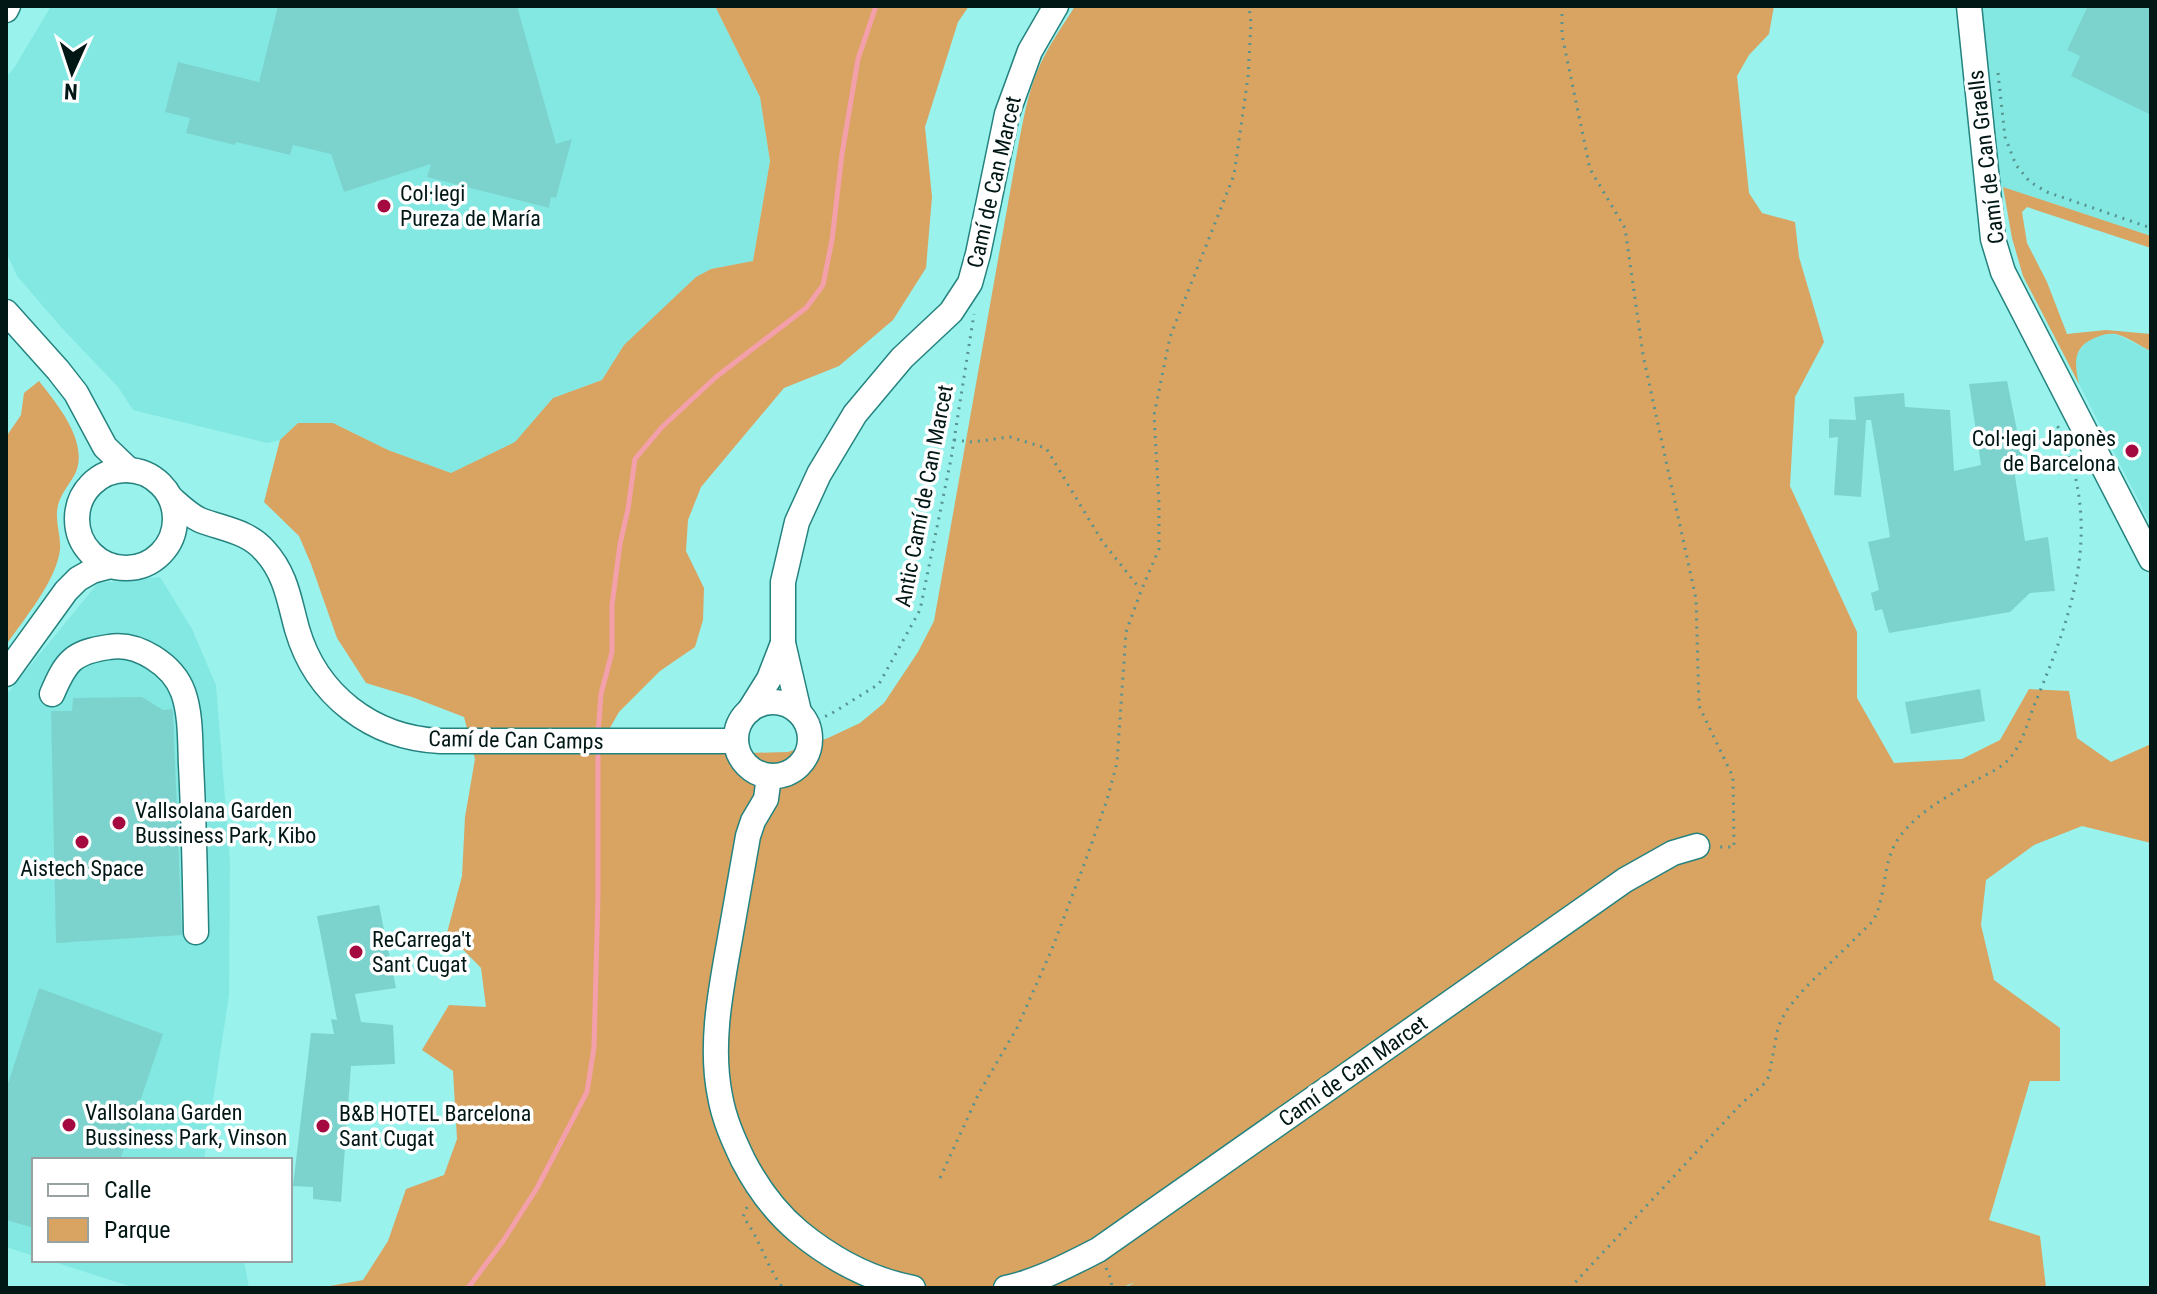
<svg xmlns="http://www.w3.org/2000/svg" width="2157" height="1294" font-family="'Roboto Condensed',sans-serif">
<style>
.built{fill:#84e8e2}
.green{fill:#d9a361}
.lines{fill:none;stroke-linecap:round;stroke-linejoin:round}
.stream{stroke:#f3a0ab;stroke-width:5}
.building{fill:#7cd3ce}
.minor-casing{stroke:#25837f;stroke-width:27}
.path{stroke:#57938f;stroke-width:3;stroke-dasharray:2 6;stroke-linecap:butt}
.minor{stroke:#fff;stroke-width:24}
.poi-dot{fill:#a40940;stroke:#fff;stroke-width:3}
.labels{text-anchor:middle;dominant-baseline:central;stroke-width:7;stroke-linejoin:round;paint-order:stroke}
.street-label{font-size:22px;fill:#001716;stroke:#fff}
.poi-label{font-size:22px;fill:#001716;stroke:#fff;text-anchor:start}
</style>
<rect width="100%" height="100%" fill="#9af2ec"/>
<g class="built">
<path d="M51,6H715L760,97L770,161L753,261L711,269L624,345L602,380L553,398L516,442L451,473L388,450L333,423H298L280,440L267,443L133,410L118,387L60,326L17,276L6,252V77L14,68Z"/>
<path d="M1972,6H2151V236L1988,182Z"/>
<path d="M2102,334H2116L2151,351V525L2079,384L2075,368L2076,355L2087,341Z"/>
<path d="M160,577L192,629L216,685L230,861L229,995L204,1160H34V1256L6,1247V695L98,583Z"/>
<path d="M48,1260H244L249,1288H135Z"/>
</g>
<g class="green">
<path d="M715,6H969L958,22L925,127L932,197L926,268L893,320L839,366L784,388L701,487L688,520L686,551L704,588L703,620L695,647L660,671L619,712L602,742V752L706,754L788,752L828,738L860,723L884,703L918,652L934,621L1018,147C1023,122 1027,96 1037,72C1046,49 1062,27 1075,6H1774L1769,34L1749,55L1737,76L1749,193L1762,213L1795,222L1799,257L1824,342L1795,397L1790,486L1857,632V698L1894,763L1962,759L2000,740L2029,689L2069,691L2077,738L2111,762L2151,744V843L2082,826L2034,845L1986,880L1981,925L1994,980L2060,1028V1081H2030L1989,1220L2040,1236L2046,1288H1125L1135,1282L1121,1288H319L363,1280L388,1241L406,1189L444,1175L457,1139L453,1071L422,1050L449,1005L486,1007L481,968L447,933L462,876L465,817L475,759L464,717L412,697L366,683L337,638L311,564L299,536L264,502L280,440L298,423H333L388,450L451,473L515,442L553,398L602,380L624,345L696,277L711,269L753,261L770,161L760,97Z"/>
<path d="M2003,187L2151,236V248L2027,207L2022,212L2027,243L2047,282L2067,334L2106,330L2151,334V351C2140,346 2128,337 2116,334C2110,333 2103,334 2097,337C2073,346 2074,362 2079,384L2023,276L2012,238Z"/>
<path d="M39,381C57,404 90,443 75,474C68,487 58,496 57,512C56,524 61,537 60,549C57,580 24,619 6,645V437L21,415L24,393Z"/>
</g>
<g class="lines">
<g class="stream">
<path d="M598,733L601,694L612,652V605L620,544L628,509L635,459L662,427L716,377L806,308L823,285L832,240L842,154L858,59L876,6"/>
<path d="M468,1288L503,1241L537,1188L587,1092L594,1047L598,896V747"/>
</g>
</g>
<g class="building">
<path d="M278,6H517L556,144L572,139L556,198L551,197L549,208L427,177L431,164L344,192L331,154L293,145L290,155L236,142L235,145L186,133L190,118L165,112L178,62L259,82Z"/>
<path d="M2088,6H2151V115L2071,76L2080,56L2067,50Z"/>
<path d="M2007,381L2023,460L2013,463L2025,541L2048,537L2055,591L2030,593L2010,612L1889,633L1882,609L1875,611L1871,593L1879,590L1868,542L1890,537L1871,420H1866L1861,497L1834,495L1838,437L1829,438V419L1856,420L1854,397L1904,393L1905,407L1950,410L1954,471L1981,465L1969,384Z"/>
<path d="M1980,689L1985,721L1911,734L1905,702Z"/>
<path d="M142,697L163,710L172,709L173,712L182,935L56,943L51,711H72L73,698Z"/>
<path d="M379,905L396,988L355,994L361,1022L393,1025L395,1064L351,1066L341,1202L313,1199V1187L293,1186L311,1033L334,1034L331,1019L337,1020L317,916Z"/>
<path d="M39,988L163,1034L120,1160H34V1228L6,1220V1090Z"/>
</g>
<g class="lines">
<defs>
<g id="minor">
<path d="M1969,6L1993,239L2003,272L2151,559"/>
<path d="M6,10L8,6"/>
<path d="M6,312L58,370L76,393L105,447L129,470"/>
<circle cx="126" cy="519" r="49"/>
<path d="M171,498C180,506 189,515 200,520C223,529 248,531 265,551C286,574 289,600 297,629C316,695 372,738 440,741H736"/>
<path d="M6,674L66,591L78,579L92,571L111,566"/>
<path d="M52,694C66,661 73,652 109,647C138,642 173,665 183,692C191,714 190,742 191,765C194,821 195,876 196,932"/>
<circle cx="773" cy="739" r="37"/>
<path d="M749,711L769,679L783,643"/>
<path d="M799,712L783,643V582L797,522L819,474L855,414L902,358L951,312L970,283L978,254L1007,114L1030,51L1056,6"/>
<path d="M769,776L766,799L753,821L748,836C742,872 735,908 729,944C720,994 710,1046 720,1096C724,1119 733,1139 743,1160C757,1187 775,1212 799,1232C832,1259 871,1280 913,1288"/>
<path d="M1006,1288C1039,1281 1068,1265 1098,1250L1625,880L1673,853L1697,846"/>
</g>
</defs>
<use href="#minor" class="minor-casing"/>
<g class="path">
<path d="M1562,6V35L1590,169L1625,228L1643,355L1696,599L1699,706L1733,777L1734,847H1716"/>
<path d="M1998,73L2005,137L2016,165L2030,182L2047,192L2151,228"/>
<path d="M954,440L972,442L1010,437L1046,448L1102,541L1140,589"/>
<path d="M818,720L834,712L879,684L920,610L951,459L974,314"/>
<path d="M940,1178L979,1093L1017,1028L1052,949L1085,862L1107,800L1117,763L1126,632L1141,591L1159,549V503L1154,415L1170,337L1234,175L1248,77L1251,23L1249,6"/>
<path d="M747,1207L743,1217C760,1238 766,1266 783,1288"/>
<path d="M1106,1268L1111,1279L1112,1288"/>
<path d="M1570,1288L1742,1103L1765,1083L1769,1076L1777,1032L1781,1020L1789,1007L1805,988L1873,921C1888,893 1881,860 1901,835C1920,810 1953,793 1980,778C1989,773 1999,769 2006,762C2024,745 2028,718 2038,696C2076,604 2103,522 2057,425"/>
</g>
<use href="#minor" class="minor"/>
</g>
<g class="poi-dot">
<circle cx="384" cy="206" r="8"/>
<circle cx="2132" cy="451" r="8"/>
<circle cx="119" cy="823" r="8"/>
<circle cx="82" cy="842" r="8"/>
<circle cx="356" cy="952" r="8"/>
<circle cx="69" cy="1125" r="8"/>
<circle cx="323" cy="1126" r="8"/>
</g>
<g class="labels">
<g class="street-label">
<text transform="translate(1986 157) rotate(-97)">Camí de Can Graells</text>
<text transform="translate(994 182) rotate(-77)">Camí de Can Marcet</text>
<text transform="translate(924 496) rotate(-79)">Antic Camí de Can Marcet</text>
<text transform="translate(516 740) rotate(1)">Camí de Can Camps</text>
<text transform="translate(1353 1071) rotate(-35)">Camí de Can Marcet</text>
</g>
<g class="poi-label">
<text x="400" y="193">Col·legi<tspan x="400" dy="25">Pureza de María</tspan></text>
<text x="2116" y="438" text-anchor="end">Col·legi Japonès<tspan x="2116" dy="25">de Barcelona</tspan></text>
<text x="135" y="810">Vallsolana Garden<tspan x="135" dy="25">Bussiness Park, Kibo</tspan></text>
<text x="82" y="868" text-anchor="middle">Aistech Space</text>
<text x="372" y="939">ReCarrega't<tspan x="372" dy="25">Sant Cugat</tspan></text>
<text x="85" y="1112">Vallsolana Garden<tspan x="85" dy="25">Bussiness Park, Vinson</tspan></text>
<text x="339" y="1113">B&amp;B HOTEL Barcelona<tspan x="339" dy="25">Sant Cugat</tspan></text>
</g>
</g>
<rect width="2157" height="1294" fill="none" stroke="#001716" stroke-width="16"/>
<rect x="32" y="1158" width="260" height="104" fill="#ffffff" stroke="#99a2a2" stroke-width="2"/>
<rect x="48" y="1184" width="40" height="12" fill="#ffffff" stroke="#99a2a2" stroke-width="2"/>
<text x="104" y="1198" font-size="24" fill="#001716">Calle</text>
<rect x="48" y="1218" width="40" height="24" fill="#d9a361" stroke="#99a2a2" stroke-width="2"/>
<text x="104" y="1238" font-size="24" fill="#001716">Parque</text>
<g transform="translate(72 72) rotate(183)" stroke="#ffffff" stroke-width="6" paint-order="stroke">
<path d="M0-6L14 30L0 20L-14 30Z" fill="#001716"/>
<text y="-12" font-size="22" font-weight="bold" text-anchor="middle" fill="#001716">N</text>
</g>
</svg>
